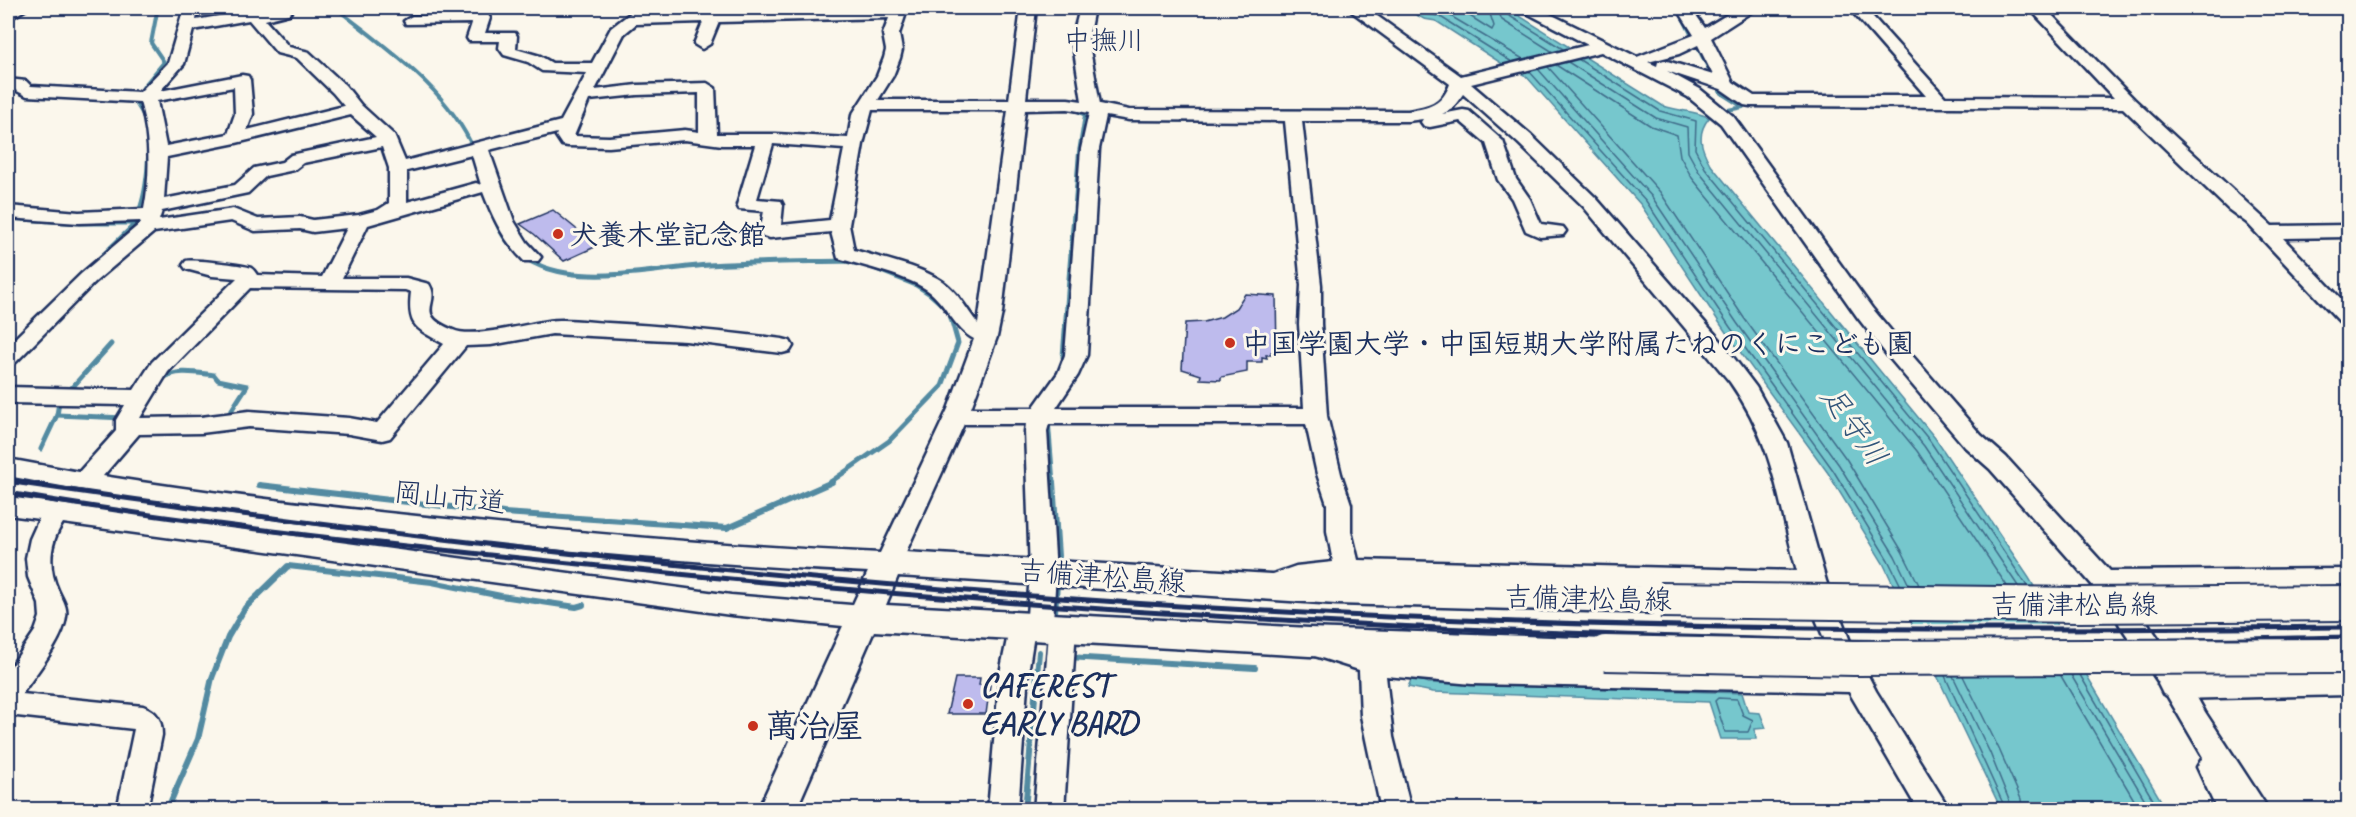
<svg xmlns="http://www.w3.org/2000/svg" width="2356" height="817" font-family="Caveat,'Klee One',sans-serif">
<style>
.water{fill:#76c7cd;stroke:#528aa1;stroke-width:1.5}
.pier{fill:#fbf7ec}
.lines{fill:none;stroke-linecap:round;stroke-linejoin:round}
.shore{stroke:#3f6c8a;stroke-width:1.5}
.stream-far2{stroke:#528aa1;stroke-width:4}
.stream-far1{stroke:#528aa1;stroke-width:5}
.stream{stroke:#528aa1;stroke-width:6}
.building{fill:#bebbed;stroke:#1b2f5e;stroke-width:1.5}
.minor-casing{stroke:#1b2f5e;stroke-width:5}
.major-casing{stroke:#1b2f5e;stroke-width:5}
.minor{fill:#fbf7ec;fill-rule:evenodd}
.major{fill:#fbf7ec;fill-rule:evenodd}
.rail-far1{stroke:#1b2f5e;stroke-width:4.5}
.rail{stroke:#1b2f5e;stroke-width:5}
.major-bridge-casing{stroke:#1b2f5e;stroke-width:38;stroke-linecap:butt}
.major-bridge{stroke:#fbf7ec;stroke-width:34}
.poi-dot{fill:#c8321e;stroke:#fbf7ec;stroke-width:2}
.labels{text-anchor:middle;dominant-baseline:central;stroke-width:6;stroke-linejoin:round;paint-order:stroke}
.far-quarter-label{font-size:27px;fill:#1b2f5e;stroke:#fbf7ec}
.poi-label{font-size:28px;font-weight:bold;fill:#1b2f5e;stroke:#fbf7ec;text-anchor:start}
.street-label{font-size:28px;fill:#1b2f5e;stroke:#fbf7ec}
.water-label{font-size:30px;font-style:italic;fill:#32557a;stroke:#fbf7ec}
.near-poi-label{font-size:33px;font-weight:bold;fill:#1b2f5e;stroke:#fbf7ec;text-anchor:start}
</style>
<rect width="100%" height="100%" fill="#fbf7ec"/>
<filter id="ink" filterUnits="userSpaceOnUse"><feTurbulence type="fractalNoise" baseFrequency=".0167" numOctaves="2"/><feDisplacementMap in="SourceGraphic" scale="12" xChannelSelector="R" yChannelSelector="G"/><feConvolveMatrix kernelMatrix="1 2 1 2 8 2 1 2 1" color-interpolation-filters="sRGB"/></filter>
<g filter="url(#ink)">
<g class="water">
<path d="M1404,8H1507L1663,106C1674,110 1702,112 1709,118C1696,134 1701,148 1710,164L1935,438L2029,578L2166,809H2001L1883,563L1828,473L1725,331L1641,205L1526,76L1501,63L1436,21L1424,19Z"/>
<path d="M1412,678L1428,683L1742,693L1748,712L1760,713L1766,728L1755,729L1756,739H1721L1709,702L1433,692L1408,687Z"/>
</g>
<path class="pier" d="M1909,624L2060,625L2073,647L1920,645Z"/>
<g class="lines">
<g class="shore">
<path d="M1417,8L1426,14L1439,16L1512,62"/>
<path d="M1437,8L1523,59"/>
<path d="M1457,8L1492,30L1494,26L1488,8"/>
<path d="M1497,8L1502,20L1553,52"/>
<path d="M1505,8L1508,15L1563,49"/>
<path d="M1578,59L1660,111L1696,121L1695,149L1705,168L1930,441L2027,586"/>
<path d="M1568,62L1656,118L1687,127L1688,152L1699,172L1924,446L2018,586"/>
<path d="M1556,65L1651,126L1677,135L1680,156L1692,178L1917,451L2007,586"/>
<path d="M1548,67L1660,192L1744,318L1847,460L1902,551L1919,585"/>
<path d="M1538,69L1652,197L1737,323L1839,465L1895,556L1909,585"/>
<path d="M1529,71L1646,201L1730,327L1833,470L1888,560L1900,584"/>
<path d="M2071,675L2151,810"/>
<path d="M2080,675L2159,810"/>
<path d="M1945,676L2006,810"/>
<path d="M1953,676L1990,753L2013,810"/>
<path d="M1963,676L1999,749L2021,799L2022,810"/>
<path d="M2061,676L2140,810"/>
<path d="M1718,698L1737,699L1743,715L1753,720L1748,732H1725L1715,701Z"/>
</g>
<g class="stream-far2">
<path d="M336,8C387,49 447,88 474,150"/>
<path d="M1678,8L1721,93L1743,107L1723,111"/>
<path d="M901,19L906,8"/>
<path d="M1055,109H1074L1085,115L1079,152L1074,215"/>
<path d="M137,215C147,194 151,147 146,123C145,116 139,108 135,102L144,86L164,62L151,43L157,12L154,8"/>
</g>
<g class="stream-far1">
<path d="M8,218L79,223H134"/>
<path d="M495,219C526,303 642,269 709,265C755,262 800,262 846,261L859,264"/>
<path d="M98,260L131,228L138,214"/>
<path d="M1063,357L1074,214"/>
<path d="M162,379C176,368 197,373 214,375L218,380L247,386L227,417"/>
<path d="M57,415L124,418"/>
<path d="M1048,420L1053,483"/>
<path d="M41,449L57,415L59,402L111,344"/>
<path d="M829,483L889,441L942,386L958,343L949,311L930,294L916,285L871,267"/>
</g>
<g class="stream">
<path d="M1053,482L1058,556"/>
<path d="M259,485L504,513L727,528L832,482"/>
<path d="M1055,612L1057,583"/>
<path d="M1068,657L1255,668"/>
<path d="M167,810L198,739L212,678L228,637L245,608L288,566L432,582L501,596L576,607L583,605"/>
<path d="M1025,810L1039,652"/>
</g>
</g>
<g class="building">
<path d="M553,210L597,246L564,261L534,234L520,224Z"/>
<path d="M1245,294L1276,296L1277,352H1271V355H1266L1267,358L1262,357V362H1247V372L1221,377V380L1200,379L1201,375L1182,369L1185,323L1204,322L1222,317L1236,308Z"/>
<path d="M955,678H980L979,685H990L986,714H947Z"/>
</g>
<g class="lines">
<defs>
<g id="minor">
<path d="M10,8H28L8,20V9Z"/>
<path d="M184,8H198L196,20L253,10L289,8L292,11L289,14L265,20L289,47L309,52L345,85L361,105L394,135L405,161L561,121L587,73L542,71L528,62L504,55L499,48L500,41H469L467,38L472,23L406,24L404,21L412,16L488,15L490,18L485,33H515L517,36L516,49L540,56L552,63H592L611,28L637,8H653L648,14L898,8L906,13L899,34L902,50L900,58L893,76L878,100H1009L1021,8H1036L1026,99H1068L1082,101L1072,39L1080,8H1094L1088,39L1100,104L1129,110L1408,111C1429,108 1442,105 1450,84L1351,11L1349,8H1366L1461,76L1588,45L1523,11L1521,8H1538L1637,57L1694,35L1677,8H1691L1705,28L1738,8H1755L1753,11L1711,38L1733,82L1754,96H1926L1849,8H1865L1945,97L2114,98L2029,8H2045L2134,99L2272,226L2348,225V237L2283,238L2348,306V325L2341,323L2247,223L2228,209L2123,108L1750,106L1744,105L1721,89L1667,71L1700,89L1733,116L1872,308L1903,345L1981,435L2006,457L2110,571L2348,569V589L2125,591L2185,676L2205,712L2269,810H2217L2197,767L2203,757L2165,692L2095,588L1990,469L1965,447L1887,355L1858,318L1721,124L1688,97L1601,52L1471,84L1531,135L1596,198L1721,341L1756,387L1787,443L1826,581L1850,641L1876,691L1950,810H1918L1849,692L1472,684L1386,676L1393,737L1411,810H1381L1361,716L1359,670L1312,655L1308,647L1312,639L1321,636L1380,653L1441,660L1837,669L1804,591L1347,580L1297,586L1268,596L1259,593L1255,586L1259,579L1296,566L1333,562L1327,531V504L1317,474L1306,424H1049L1047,431L1056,572L1053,621L1063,617L1072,620L1076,628L1064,810H1034L1049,634L1040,637L1034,635L1028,673L1018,810H988L1000,673L1010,625L1014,617L1023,614L1027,616L1030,572L1025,431L1026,424H964L901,563L897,570L888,573C728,566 569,552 410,534C275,519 140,502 8,476V459L79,472L116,431V420L125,405L8,403V387L134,390L152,362L237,278L212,276L186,269L183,265L186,261C191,259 246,265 251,268C254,270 255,272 257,275L322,277L347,228L313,232L300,229L255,231L231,221L154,232L95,282L16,362L8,364V345L81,274L141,223L140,221L79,223L8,218V206L79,212L144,209C151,174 150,136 140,102L27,96L15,90L8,89V79L26,81L31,86L140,92L168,63ZM889,18L883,34L886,50L884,58L877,76L852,115L848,138L776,134H717L715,88L707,83L637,85L595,90L624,34L636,24L703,22L694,44L702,49L710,44L719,22ZM249,20L277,53L297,58L333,93L344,106L247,130L253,114L250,80L248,76L242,75L160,91L184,64L193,30ZM1698,45L1713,75L1664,60L1658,62L1657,66L1648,62L1679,54ZM234,87L235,114L228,134L166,146L157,101ZM699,93V132L685,130L609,137L574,136L589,100L637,95ZM1463,94L1518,143L1583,206L1730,382C1775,446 1777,498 1797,571L1358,560L1351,531V504L1341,474L1327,416L1321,324V285L1302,121H1408L1423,119L1421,122L1424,126L1430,127L1460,121L1486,143L1498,180L1512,199L1526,231L1540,237L1563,235L1566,231L1563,227L1541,224L1530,199L1516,179L1503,141L1469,111L1463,110L1442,114L1452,109ZM1068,109L1089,113L1081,149L1065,355L1058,373L1033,408H971L997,337L1002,313L1025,110ZM872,110H1008L978,324C967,310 958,292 942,281C917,265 883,259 854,250L849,225L863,144ZM351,115L376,137L291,155L282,162L254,168L235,185L164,199L167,157L236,143ZM1106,116L1129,120L1285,121L1301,285L1299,324L1304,408H1056L1078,375L1087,355L1099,149ZM557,133L556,136L562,145L568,146L609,147L685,140L722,145H755L737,205L739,209L764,211L760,232L763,236L770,238L831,232L838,258C863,266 910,276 930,292C947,306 955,329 974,339L948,409L880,553C746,547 611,536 477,522C352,510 227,496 103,476L139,434L201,433L249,427L349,434L382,440L390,438L466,346L491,345L552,334L686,341L782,353L790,351L793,346L790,341L782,339C724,332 666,326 608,323C589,322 567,318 548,321C527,324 472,339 453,330C412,313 442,304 429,284L406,278H342L368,225L483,192C493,218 504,241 524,261H538L541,257L527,242L514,221L489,150ZM773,144L844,149L830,220L781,225L783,205L781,201L757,199ZM382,147L389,168V203L378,210L359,215L313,220L300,217L258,219L233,209L159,220L162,211L248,193L266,176L294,170L303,163ZM472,155L481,185L476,183L407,202V171ZM250,288L405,290L411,292C407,327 416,328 444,344L377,423L349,418L249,411L201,417L140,418L168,372Z"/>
<path d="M8,497L731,595L863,606L872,610L876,617L872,624L863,628L731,615L63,523C49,543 48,568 58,590C62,599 68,607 66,617C63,641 36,673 22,694L143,706C157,711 162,720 162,735L147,810H117L134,729L8,715V671L35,631L40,617L39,604L28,577L26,558L30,539L39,519L8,515Z"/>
</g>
<g id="major">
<path d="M888,551L1336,578L1660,587L1672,591L1676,600L1672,609L1660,613L1336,604L898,576L886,605L1309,628L1605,639L1617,643L1622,653L1617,663L1605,667L1309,656L874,631L796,810H758L872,563L877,554Z"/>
<path d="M2348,665V695L2175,699L2163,694L2158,684L2163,674L2175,669Z"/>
</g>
</defs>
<use href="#minor" class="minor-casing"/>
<use href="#major" class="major-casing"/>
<use href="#minor" class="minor"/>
<use href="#major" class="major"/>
<path class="rail-far1" d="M8,481L23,483"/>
<g class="rail">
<path d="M13,482C428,543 847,588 1266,611C1626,631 1987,631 2348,627"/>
<path d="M8,493C214,528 421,548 628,569C1031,610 1436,633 1841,641C2010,644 2179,640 2348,637"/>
</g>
<defs>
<g id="major-bridge">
<path d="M1660,600L2078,605L2348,603"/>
<path d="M1605,653L1854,658L2348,656"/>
</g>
</defs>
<use href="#major-bridge" class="major-bridge-casing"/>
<use href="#major-bridge" class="major-bridge"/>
</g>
</g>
<g class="poi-dot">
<circle cx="558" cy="234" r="6"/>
<circle cx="1230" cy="343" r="6"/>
<circle cx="968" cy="704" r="6"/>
<circle cx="753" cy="726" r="6"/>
</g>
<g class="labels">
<g class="far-quarter-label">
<text x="1104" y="40">中撫川</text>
</g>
<g class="poi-label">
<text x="570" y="234">犬養木堂記念館</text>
<text x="1242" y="343">中国学園大学・中国短期大学附属たねのくにこども園</text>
</g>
<g class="street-label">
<text transform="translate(450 497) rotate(6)">岡山市道</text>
<text transform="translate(1102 576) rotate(4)">吉備津松島線</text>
<text transform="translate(1588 598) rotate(1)">吉備津松島線</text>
<text x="2074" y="604">吉備津松島線</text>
</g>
<g class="water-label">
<text transform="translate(1854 426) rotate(54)">足守川</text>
</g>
<g class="near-poi-label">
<text x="980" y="685">CAFEREST<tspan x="980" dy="38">EARLY BARD</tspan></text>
<text x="765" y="726">萬治屋</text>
</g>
</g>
<rect width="2356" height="817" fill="none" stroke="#fbf7ec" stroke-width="30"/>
<rect x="15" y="15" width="2326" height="787" fill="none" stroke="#1b2f5e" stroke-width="2" filter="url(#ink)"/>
</svg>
